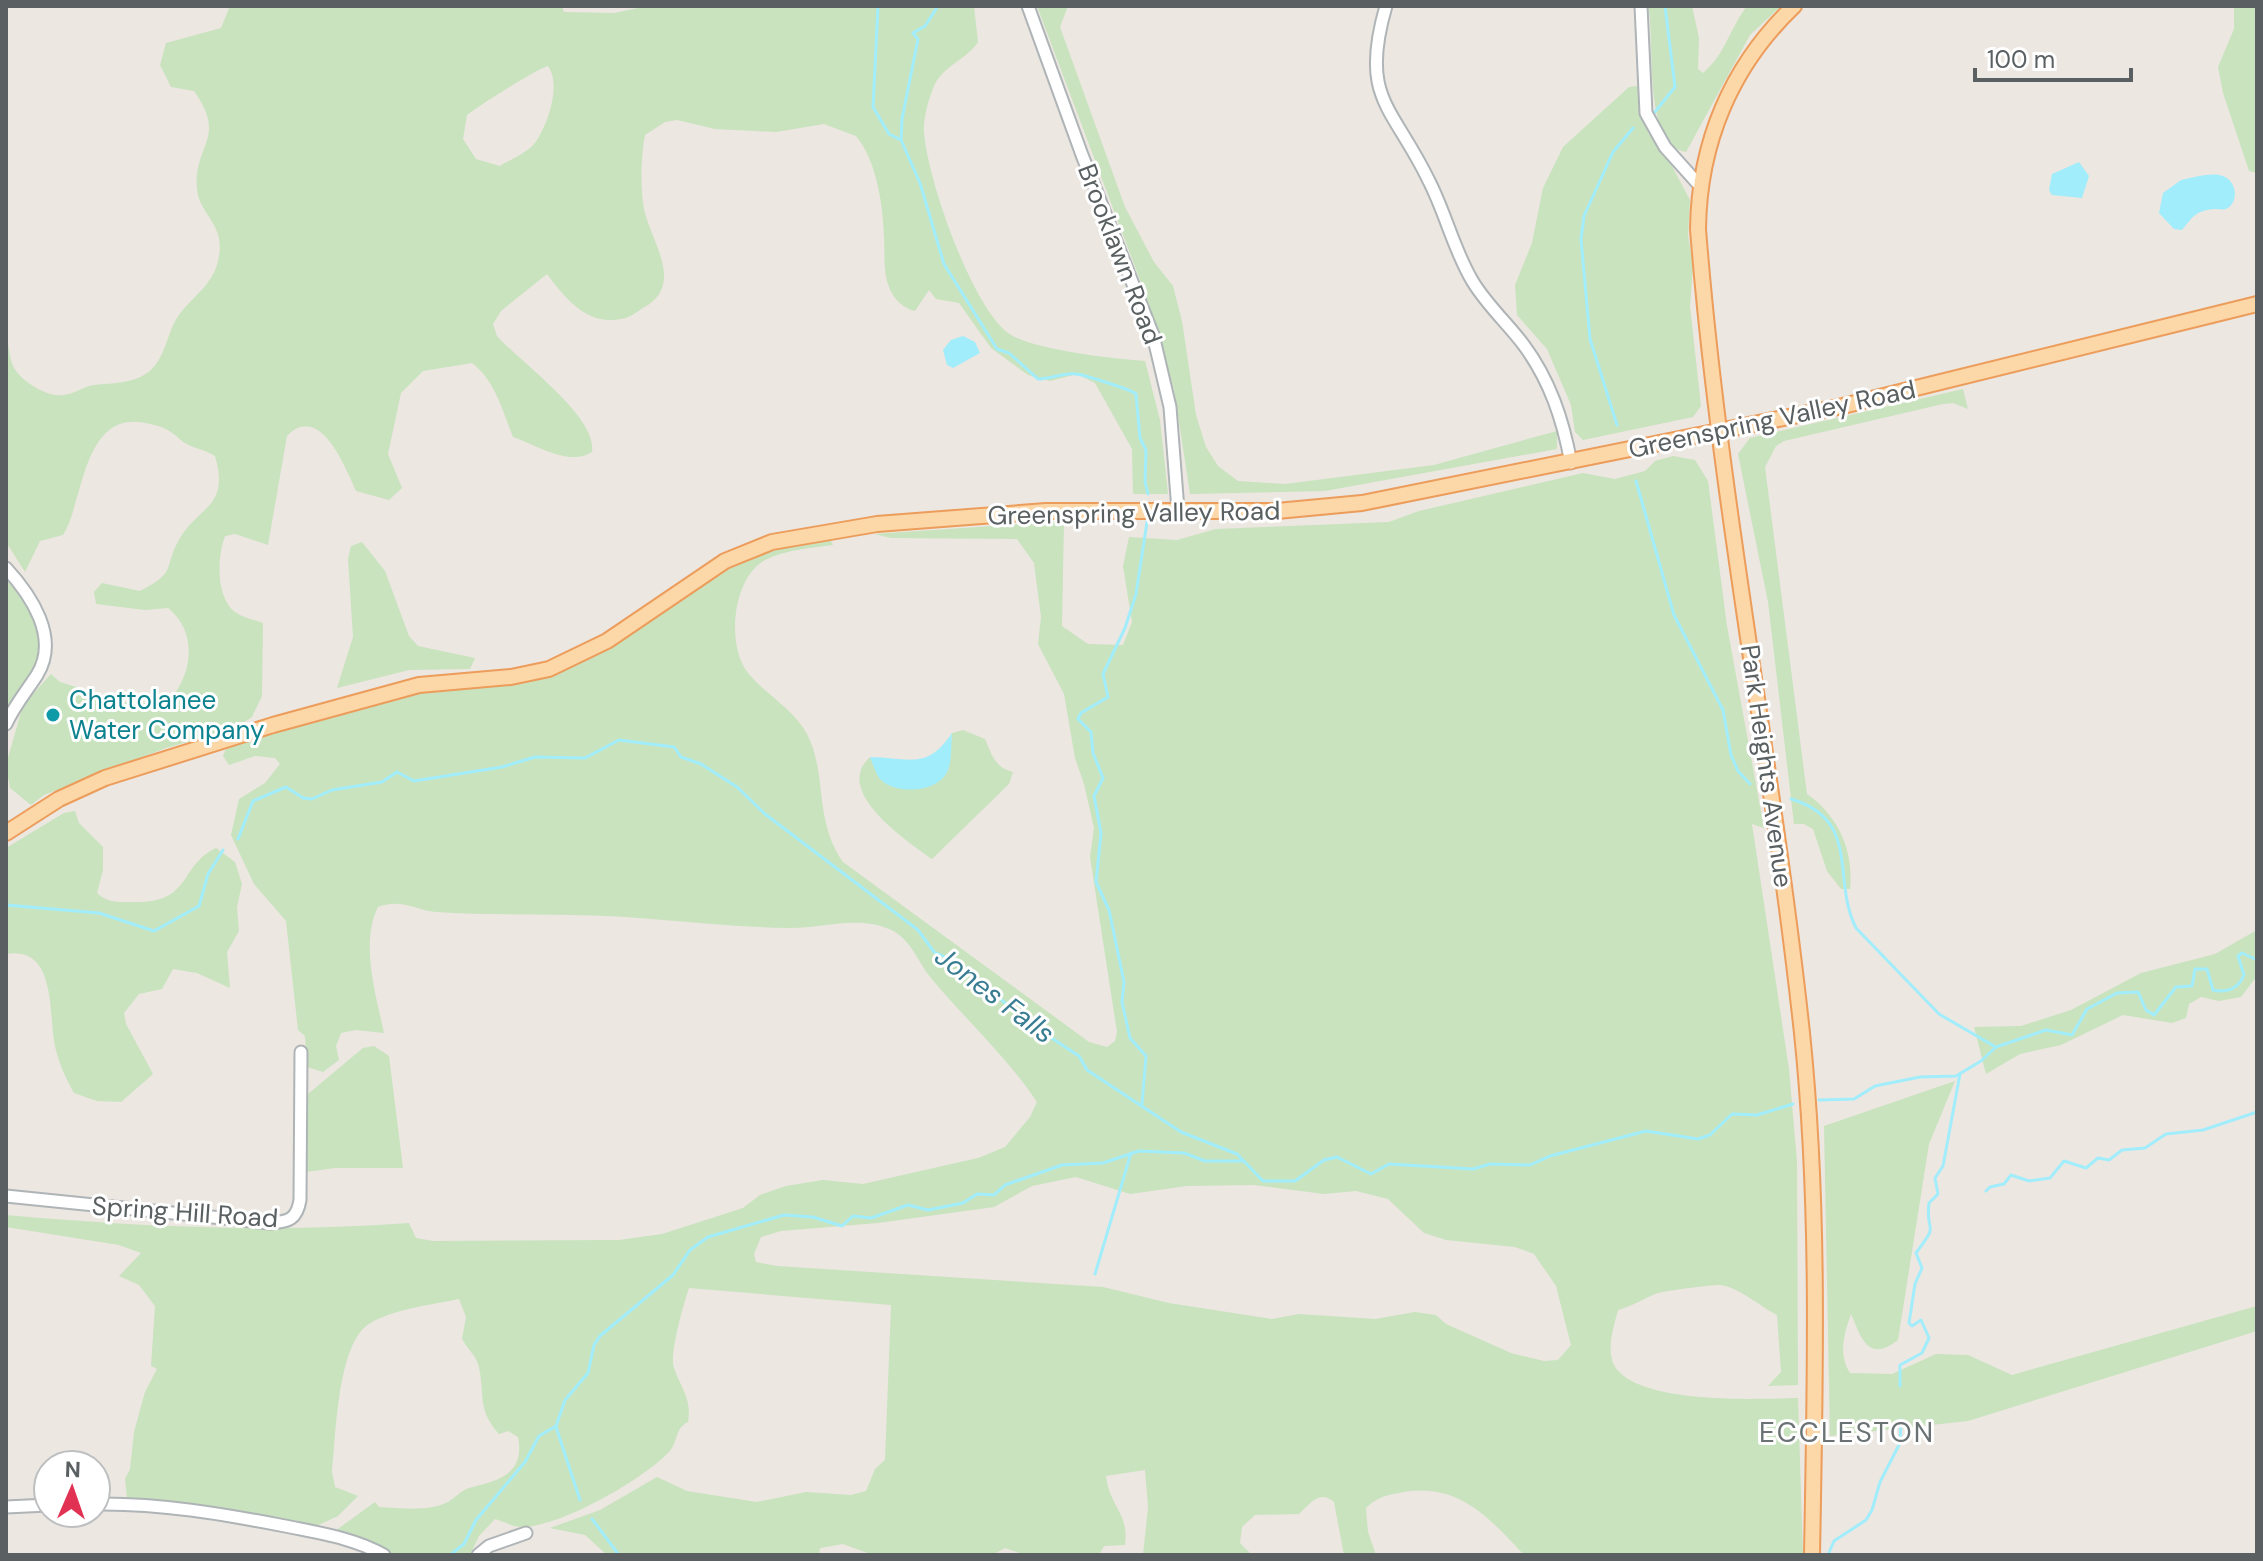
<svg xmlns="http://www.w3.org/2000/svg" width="2263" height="1561" font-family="'DM Sans',sans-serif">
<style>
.green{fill:#c8e3be;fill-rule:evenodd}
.water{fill:#a2edfc}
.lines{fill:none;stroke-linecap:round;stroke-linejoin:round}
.stream{stroke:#a2edfc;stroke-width:3}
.minor-casing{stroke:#afb4b7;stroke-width:15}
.major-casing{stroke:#ec9c5b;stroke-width:18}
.minor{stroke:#fff;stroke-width:11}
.major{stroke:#fcd7a7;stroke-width:14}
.culture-dot{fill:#0f9aa8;stroke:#fff;stroke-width:3}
.labels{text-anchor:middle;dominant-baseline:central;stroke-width:6;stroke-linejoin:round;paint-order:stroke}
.street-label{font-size:26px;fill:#5a6062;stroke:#fff}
.culture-label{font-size:26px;fill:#0d838f;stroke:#fff;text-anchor:start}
.water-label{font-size:28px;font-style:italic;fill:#397d93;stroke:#fff}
.neighbourhood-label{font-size:28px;letter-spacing:2px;fill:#6b7274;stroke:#fff}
</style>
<rect width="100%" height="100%" fill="#ece7e1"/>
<g class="green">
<path d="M230,6H562L564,12L614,13L647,6H974L978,42C967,59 945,65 935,84C929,97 923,118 924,132C927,178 971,305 1008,333C1031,350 1115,359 1145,361L1160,420L1168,494H1133L1132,449L1095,383L1077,374L1050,381L1028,375L991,348L959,303L936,299L929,290L915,311C903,308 894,300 889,287C883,272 885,253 884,237C883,206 877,161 856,136L824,124L776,132L715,129L677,120L665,122L645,135C641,157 640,187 644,209C651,242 686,285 643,308C637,312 629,318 621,319C587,326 565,298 547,274L501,311L493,324L497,336C520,362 598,417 592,452C570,467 536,445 513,437C503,412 495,380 472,363L423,371L401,393L388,454L402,488L389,500L356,491C345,467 320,402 287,436L268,545L235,534L225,536C218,556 216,587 229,606C235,616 252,619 263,623L262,696L252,717L236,728L166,748L44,795L31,805L10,788L6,765L23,705L51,674L60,682L131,704L169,701C193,674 198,632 168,608L145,610L96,604L94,592L102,583L140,591C179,571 162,569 180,538C199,506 230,507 215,456C205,449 190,448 182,441C168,428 159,425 139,422C82,416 83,505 63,535L40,541L25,572L6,542V330C8,341 9,356 13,366C20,381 48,398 64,395C74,394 83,387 93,385C113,383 135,384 151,370C168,353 167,328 182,311C198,292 215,282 219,256C225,224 199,214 197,189C193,144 228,139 194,91L171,87L160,65L166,43L221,28ZM548,66C561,84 549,121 537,140C530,152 511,159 500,166L476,159L463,139L467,115C478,106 537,69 548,66Z"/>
<path d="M1037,6H1068L1060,27L1125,207L1154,262L1173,286L1182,321L1196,415L1206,447L1218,466L1238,481L1285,484L1434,465L1557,431V449L1325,491L1190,494L1174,389L1146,296Z"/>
<path d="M1648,6H1692L1699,38L1698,69L1703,73C1725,55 1730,28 1747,6H1781L1750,35L1686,152C1641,144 1656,39 1648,6Z"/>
<path d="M2234,6H2257V173L2249,171L2223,93L2218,67L2234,29Z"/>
<path d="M1638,86L1648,133L1664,151L1690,200L1688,235L1693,266L1690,306L1701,406L1693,417L1583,440L1575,432L1571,405L1547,349L1517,315L1515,285L1532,243L1543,188L1563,147L1629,87Z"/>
<path d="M1963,389L1968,409L1953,403L1943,404L1784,441L1776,446L1765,467L1807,794C1838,816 1854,850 1850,889H1841L1827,871L1813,829L1804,824H1794L1768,602L1738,454L1750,438Z"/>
<path d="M1673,456L1695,460L1708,481L1727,626L1764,828L1752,824L1789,1069L1797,1162L1798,1385L1768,1386L1781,1372L1777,1315C1759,1306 1742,1289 1721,1285C1717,1284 1662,1291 1658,1293C1644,1298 1633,1306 1618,1310C1614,1326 1606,1349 1614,1365C1636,1405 1758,1399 1798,1398L1803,1555H1524C1488,1516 1456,1481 1399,1493C1386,1495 1376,1498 1366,1508L1368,1532L1376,1555H1344L1334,1502C1319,1489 1310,1504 1299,1514L1255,1515L1242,1527L1240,1543L1252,1555H1143L1148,1507L1145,1470L1106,1476C1110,1508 1129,1512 1125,1545L1104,1546L1099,1555H1025L1005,1548L992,1555H873L843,1544L820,1548L819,1555H607L585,1535L550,1528L600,1510L657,1477L687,1491L757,1502L806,1492L851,1495L866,1491L875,1469L885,1460L891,1305L689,1288C684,1303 669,1354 674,1368C681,1389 692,1398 688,1422C674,1429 679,1441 669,1452C642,1480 565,1524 525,1527C514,1528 506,1522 495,1519L479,1536L470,1555H392L372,1543L335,1531L375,1502L379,1507C400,1508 428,1512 448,1502C455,1498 460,1491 469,1488C495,1481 526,1476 518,1437L508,1431L499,1434C477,1409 485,1397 479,1367C476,1355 468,1350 462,1339L466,1317L459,1299C431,1305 393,1309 369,1324C337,1344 336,1437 332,1472L335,1487L358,1496L338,1516L314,1527L238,1510L127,1498L125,1479L130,1469L134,1432L145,1392L157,1369L151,1366L155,1306L139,1285L119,1276L141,1253L119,1245L6,1227V1215C141,1227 274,1233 409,1223L416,1238L433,1241L619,1240L662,1234L743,1208L760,1195L786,1186L823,1180L863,1184L978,1158L1005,1147L1030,1117L1037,1102C1007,1057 966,1020 931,978C917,961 911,938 889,929C857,915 819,929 787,928C714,927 642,915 569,915C525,914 480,915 436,912C415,910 401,898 378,907C360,943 376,995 384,1033L356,1030L341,1033L336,1046L339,1060L323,1072L307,1067L305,1036L298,1030L286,921L254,884L231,835L239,799L265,783L280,764L275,758L255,756L229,765L223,756L227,746C289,727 352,705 415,693C466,683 516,689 565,670C607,653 640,621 677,597C725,565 772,547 829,537L833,545C812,548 781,550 762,562C733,581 726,645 748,673C766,695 793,708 807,734C828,775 813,819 843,862L1089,1042L1107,1047L1115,1041L1117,1032L1090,857L1094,828L1084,784L1075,758L1064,694L1038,644L1041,617L1034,563L1017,539L891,538L874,534L1064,521L1062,626L1088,644L1123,645L1132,622L1123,566L1129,537L1177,540L1216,529L1389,522L1419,511L1583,473L1615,479L1645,471L1655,461ZM1076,1177L1130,1194L1187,1186L1254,1185L1324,1194L1356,1191L1388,1199L1424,1233L1446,1240L1515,1247L1534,1254L1556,1286L1571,1345L1558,1360L1544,1361L1511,1353L1446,1324L1436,1315L1415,1312L1375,1319L1299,1314L1272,1319L1169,1303L1103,1287L777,1266L756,1262L754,1254L761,1237L781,1231L878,1223L994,1207L1032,1186Z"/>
<path d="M362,542L385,571L409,636L418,646L475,658L470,669L409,670L337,688L353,637L348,559L351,546Z"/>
<path d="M6,573C27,602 54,636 34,672C25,687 13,699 6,715Z"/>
<path d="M963,730L985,739C992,755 995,768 1013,772L1009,784L932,859C907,841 832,791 870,757L880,779L948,771L952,733Z"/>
<path d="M75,811L79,823L103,847V870L97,893C108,903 117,902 132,902C193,904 178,866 216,848L235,862L242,884L237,907L239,931L227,952L230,988L197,973L173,969L162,989L139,994L124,1013L126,1024L153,1074L121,1102L97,1101L74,1093C66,1079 58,1061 55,1046C48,1012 57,946 6,954V848L64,813Z"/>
<path d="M2257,930V976L2241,997L2219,1001L2201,997L2189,1004L2186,1018L2172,1023L2123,1015L2061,1045L2020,1054L1986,1074L1974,1027L2021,1026L2071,1010L2141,973L2215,954Z"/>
<path d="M374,1046L389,1056L403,1168H335L306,1172L308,1094L363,1048Z"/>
<path d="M1955,1081L1929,1144L1898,1340C1867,1364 1861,1336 1851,1314C1844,1334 1838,1354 1850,1373L1892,1374L1936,1354L1968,1355L2012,1375L2257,1306V1331L1968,1421L1830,1436L1824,1126Z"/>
</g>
<g class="water">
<path d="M2079,162L2089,176L2082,198L2052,195L2049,190L2052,174Z"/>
<path d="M2199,176C2207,175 2217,173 2225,177C2237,183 2239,203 2226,209C2223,210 2216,209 2213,209C2195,211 2192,218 2182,230L2174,229L2159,213L2163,193L2181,180Z"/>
<path d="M963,336L975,342L980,353L953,368L947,365L943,350L951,340Z"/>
<path d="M952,733C951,744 952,760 948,770C939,793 897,795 881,780C876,775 873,764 870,757C911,758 927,770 952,733Z"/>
</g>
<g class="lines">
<g class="stream">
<path d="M878,6L873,107L889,134L901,140L920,183L944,264L997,349L1009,353L1038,379C1051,379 1065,372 1076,374C1084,375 1130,389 1136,394L1140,438L1146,450L1145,482L1148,494"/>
<path d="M1654,113L1675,87L1665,6"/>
<path d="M901,140L902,119L918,39L913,33L925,26L938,6"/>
<path d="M1617,425L1590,339L1581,239L1584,216L1613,152L1633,128"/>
<path d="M1636,481L1674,615L1723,710L1731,755L1738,771L1750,784"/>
<path d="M1791,799C1862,820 1831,879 1856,928L1939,1014L1994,1046"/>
<path d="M238,839L253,801L286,787L303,798L312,799L332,790L382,782L397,772L414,781L502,767L535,757L585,758L619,740L674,747L681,757L701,764L737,787L765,814L918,930L934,952L959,963L1027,1022L1079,1056L1087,1070L1181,1132L1237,1154L1263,1181H1295L1324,1160L1337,1157L1371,1174L1389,1164L1473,1169L1490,1164L1530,1165L1550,1156L1646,1131L1698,1139L1710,1135L1732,1114L1757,1115L1793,1104"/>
<path d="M6,905L99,913L154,931L199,906L208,874L223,850"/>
<path d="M1819,1100L1854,1099L1875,1086L1920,1077L1956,1076L1981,1061L1996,1047L2046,1030L2072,1035L2087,1009L2117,993L2138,992L2146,1010L2154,1015L2176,987L2192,986L2195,969H2207L2213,990C2227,993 2238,989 2244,975L2238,956L2242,953L2257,960"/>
<path d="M1142,1104L1146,1056L1130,1038L1122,1002L1124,982L1109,910L1096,882L1101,833L1094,796L1103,778L1093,753L1091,732L1078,719L1081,713L1108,697L1103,674L1125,628L1136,594L1147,522"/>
<path d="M1986,1191L1990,1187L2004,1184L2011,1175L2029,1181L2050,1178L2064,1161L2086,1168L2098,1158L2109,1160L2122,1150L2145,1148L2166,1134L2203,1130L2257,1112"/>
<path d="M1095,1274L1131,1153"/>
<path d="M1900,1386V1365L1922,1353L1929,1338L1921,1320L1912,1326L1909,1323L1915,1284L1922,1268L1916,1253C1941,1220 1925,1236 1929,1203L1938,1194L1935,1178L1943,1166L1960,1074"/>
<path d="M556,1427L580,1500"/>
<path d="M592,1519L619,1555"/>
<path d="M450,1555L464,1544L476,1520L525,1462L539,1436L556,1426L565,1400L588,1373L594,1345L600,1336L673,1275L690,1250L708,1237L784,1215L813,1217L842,1226L853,1216L871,1218L908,1205L928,1210L963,1203L977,1194L994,1195L1005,1185L1062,1165L1103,1163L1139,1151L1184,1153L1205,1161H1242"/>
<path d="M1828,1555L1834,1541L1866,1520L1872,1510L1880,1482L1900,1443L1901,1420"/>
</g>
<defs>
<g id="minor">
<path d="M1028,6L1082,155L1153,335L1170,407L1178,510"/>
<path d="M1386,6C1359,99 1393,106 1429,181C1446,214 1454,251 1473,282C1487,305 1507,323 1523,344C1550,380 1563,420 1571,463"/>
<path d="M1641,6L1646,113L1665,147L1700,186"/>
<path d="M6,568C31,595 60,638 37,675C26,692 14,706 6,724"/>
<path d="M6,1196L270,1223C289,1222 297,1219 300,1200L301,1052"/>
<path d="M96,1504C159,1503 223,1514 285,1526C319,1533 354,1538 384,1555"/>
<path d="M6,1507L48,1505"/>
<path d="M478,1555L489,1546L526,1533"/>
</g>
<g id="major">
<path d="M1794,6C1731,66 1699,143 1698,229C1719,498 1773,764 1802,1033C1820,1206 1815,1381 1812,1555"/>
<path d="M6,833L59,799L105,778L273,725L419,685L511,677L549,669L607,641L725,561L772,542L877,524L1046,511H1277L1362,503L1843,406L2257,304"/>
</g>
</defs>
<use href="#minor" class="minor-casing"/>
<use href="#major" class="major-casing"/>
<use href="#minor" class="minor"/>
<use href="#major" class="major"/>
</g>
<circle class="culture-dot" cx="53" cy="715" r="8"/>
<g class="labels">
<g class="street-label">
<text transform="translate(1120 254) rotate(69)">Brooklawn Road</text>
<text transform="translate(1772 419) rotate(-12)">Greenspring Valley Road</text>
<text transform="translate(1134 513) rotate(-1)">Greenspring Valley Road</text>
<text transform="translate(1767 766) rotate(82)">Park Heights Avenue</text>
<text transform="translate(185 1212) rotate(4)">Spring Hill Road</text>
</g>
<g class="culture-label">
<text x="69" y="700">Chattolanee<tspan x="69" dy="30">Water Company</tspan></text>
</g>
<g class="water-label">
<text transform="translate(995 995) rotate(37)">Jones Falls</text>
</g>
<g class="neighbourhood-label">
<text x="1847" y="1432">ECCLESTON</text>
</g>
</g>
<rect width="2263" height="1561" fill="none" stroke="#5a6062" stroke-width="16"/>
<g transform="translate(72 1489) rotate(2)"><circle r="38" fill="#ffffff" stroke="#bdbfc0" stroke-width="2"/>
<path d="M0-6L14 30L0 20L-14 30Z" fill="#e23253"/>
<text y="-12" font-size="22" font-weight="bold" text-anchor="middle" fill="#5a6062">N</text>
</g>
<path d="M1975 68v12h156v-12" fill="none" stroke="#5a6062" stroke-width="4"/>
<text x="1987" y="68" font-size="24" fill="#5a6062" stroke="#ffffff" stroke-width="6" paint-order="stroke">100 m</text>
</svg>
